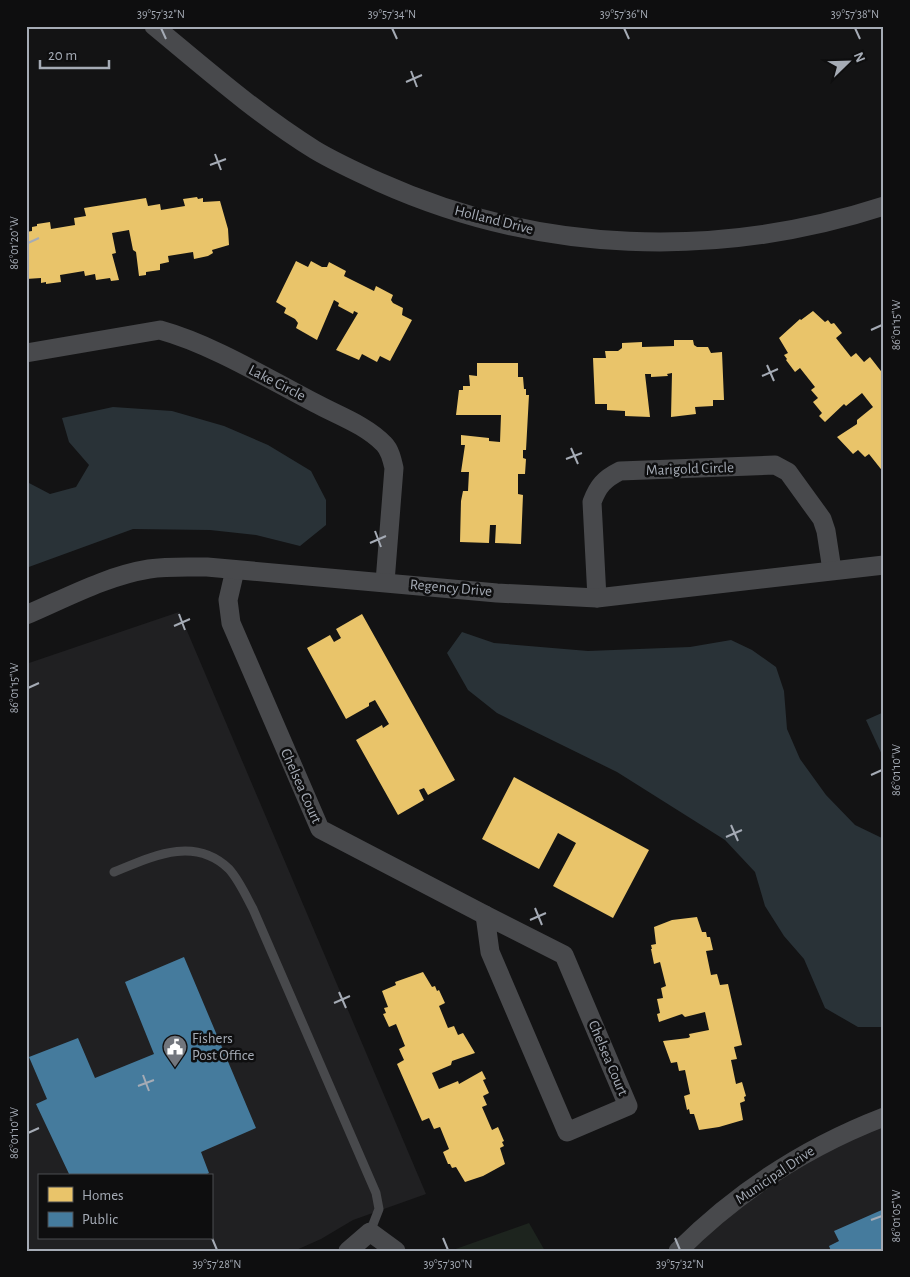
<svg xmlns="http://www.w3.org/2000/svg" width="910" height="1277" font-family="'Alegreya Sans',sans-serif">
<style>
.built{fill:#202022;fill-rule:evenodd}
.green{fill:#1d241e}
.water{fill:#293237}
.homes{fill:#e9c46a}
.public{fill:#457b9d}
.lines{fill:none;stroke-linecap:round;stroke-linejoin:round}
.service{stroke:#48494c;stroke-width:9}
.minor{stroke:#48494c;stroke-width:19}
.ticks{fill:none;stroke:#a5abb5;stroke-width:2}
.labels{text-anchor:middle;dominant-baseline:central;stroke-width:5;stroke-linejoin:round;paint-order:stroke}
.street-label{font-size:15px;fill:#a5abb5;stroke:#0e0e0f}
.poi-label{font-size:15px;fill:#a5abb5;stroke:#0e0e0f;text-anchor:start}
.neatline{fill:none;stroke:#a5abb5;stroke-width:2}
.ticks-label{font-size:12px;text-anchor:middle;fill:#a5abb5}
</style>
<rect width="100%" height="100%" fill="#131314"/>
<g class="built">
<path d="M179,612L426,1194L353,1220L321,1239L294,1251H26V664ZM39,1176H211V1238H39Z"/>
<path d="M884,1122V1251H685L777,1177Z"/>
</g>
<path class="green" d="M529,1223L545,1251H450Z"/>
<g class="water">
<path d="M113,407L172,411L224,426L268,445L311,471L326,500V525L300,546L256,535L210,530L133,529L26,568V446L29,449V483L50,494L76,487L89,465L69,442L62,418Z"/>
<path d="M462,632L494,643L588,651L690,647L731,640L752,650L776,667L784,691L787,729L800,759L826,795L855,825L884,839V1027H858L825,1008L804,959L784,936L765,906L755,872L725,840L617,772L497,713L468,690L447,653Z"/>
<path d="M884,712V759L866,720Z"/>
</g>
<g class="homes">
<path d="M197,197L198,199L203,198V202L220,201L228,229L229,245L212,250L213,253L208,256L194,259L193,252L168,256L169,262L160,264V270L146,272V275L139,276L136,252L133,250L129,230L112,233L116,253L112,254L119,280L111,281L110,278L96,280L95,274L85,276L84,271L60,275L61,282L46,284V282L41,283V278L26,279V232L32,231V227L37,226V224L50,222L51,229L75,225L74,218L86,216L84,208L146,198L148,206L160,204L161,210L185,206L183,199Z"/>
<path d="M296,261L308,267L311,261L322,267H327L329,262L346,271L344,276L374,291L376,286L393,295L391,300L393,303L403,308L402,315L412,320L390,361L380,356L377,362L362,354L359,360L336,350L358,313L354,311L353,314L338,306L339,303L334,300L317,340L296,328L298,323L295,319L284,313L286,308L276,302Z"/>
<path d="M813,311L825,322L828,320L831,324L834,323L842,333L836,338L851,357L856,353L864,362L870,357L884,375V473L869,454L865,457L858,450L853,454L837,437L857,424V420L873,407L862,393L846,406L844,404L825,422L819,416L822,413L813,402L818,398L811,390L815,387L800,368L795,372L786,360L787,359L784,355L788,353L779,338L800,319L801,320Z"/>
<path d="M674,340H693L694,345L697,347H708L711,353L722,352L724,400H713V406L695,407L696,414L671,417L672,373L667,374L668,376L651,377V374H645L650,417L625,416V411L607,410V404H595L593,358H606L605,351H618L622,348V343L642,342V347L674,346Z"/>
<path d="M477,363H518V377H523L524,389H526V395H529L526,450H523V458L526,459L525,474H518V494L523,495L521,544L495,543L496,525H490L489,543L460,542L461,501L463,491H468L469,472H461L465,445H461V435L489,438V441L500,442L501,415H456L459,390H463V386H470L469,375L477,376Z"/>
<path d="M362,614L455,780L428,795L424,788L419,790L424,800L398,815L356,740L382,725L383,728L389,724L375,700L369,703V706L346,719L307,648L330,635L334,642L341,638L336,629Z"/>
<path d="M514,777L649,850L613,918L553,886L576,843L558,833L539,869L482,839Z"/>
<path d="M697,917L702,932H706L707,937H710L713,950L706,951L711,975L717,974L720,985L728,984L742,1045L734,1047L737,1059L731,1060L736,1084L742,1082L746,1096L744,1097L745,1101L740,1103L743,1120L719,1127L699,1130L694,1114H690L689,1109L687,1110L684,1096L690,1094L685,1070L679,1071L677,1062L671,1063L663,1041L688,1038L690,1037L689,1034L709,1030L705,1012L685,1017L682,1014L659,1022L657,1014L660,1013L657,999L663,998L661,988L666,986L660,962L654,964L651,949H652L651,945L656,944L654,927L672,920Z"/>
<path d="M423,972L432,987L435,986L437,991L439,990L445,1003L439,1006L448,1028L454,1026L458,1035L463,1033L475,1053L452,1061L451,1065L432,1073L439,1089L458,1081L459,1084L482,1071L486,1079L483,1080L489,1093L483,1096L487,1105L482,1107L492,1130L498,1127L504,1141L502,1142L504,1146L500,1148L505,1164L483,1176L465,1182L456,1167L452,1168L450,1164H448L443,1152L449,1149L440,1127L434,1129L429,1118L422,1121L397,1064L404,1060L399,1049L405,1046L396,1024L389,1027L383,1014L386,1013L384,1008L388,1007L382,991L396,985L395,982Z"/>
</g>
<g class="public">
<path d="M184,957L256,1128L201,1152L209,1173L203,1176H70L36,1104L47,1099L29,1057L78,1038L95,1078L154,1054L125,982Z"/>
<path d="M884,1209V1251H831L829,1246L839,1241L834,1231Z"/>
</g>
<g class="lines">
<path class="service" d="M114,872C151,857 194,835 229,869C239,880 246,896 253,909L376,1193L379,1209L370,1232"/>
<g class="minor">
<path d="M154,26C206,69 257,114 315,150C335,162 357,172 379,182C539,254 717,260 884,206"/>
<path d="M26,353L160,330C211,344 267,378 315,403C337,415 366,425 384,444C390,450 392,459 394,468L385,582"/>
<path d="M235,570L228,600L231,623L320,829L485,915"/>
<path d="M597,598L592,502C598,486 604,479 620,471L775,465L788,472L822,519L826,531L832,570"/>
<path d="M26,615C66,598 106,576 149,569C168,566 187,567 207,567L497,593L597,598L884,565"/>
<path d="M485,915L564,955L628,1106L567,1132L490,952Z"/>
<path d="M348,1251L370,1232L396,1251"/>
<path d="M678,1251C737,1192 806,1147 884,1117"/>
</g>
</g>
<path class="ticks" d="M161,28L166,39M392,28L397,39M624,28L629,39M855,28L860,39M411,71L417,87M406,82L422,75M215,154L221,170M210,165L226,159M28,243L39,238M871,330L882,325M767,365L774,381M762,376L778,369M571,448L578,464M566,459L582,453M375,531L381,547M370,543L386,536M179,614L185,630M174,626L190,619M28,688L39,683M871,775L882,770M731,825L738,841M726,837L742,830M535,908L542,925M530,920L546,913M339,992L346,1008M334,1003L350,996M143,1075L149,1091M138,1086L154,1080M28,1133L39,1128M871,1220L882,1216M212,1238L217,1250M443,1238L448,1250M675,1238L680,1250"/>
<defs>
<symbol id="civic-pin" viewBox="-11 -11 22 30"><path d="M0 17L-7.5 6A9.5 9.5 0 1 1 7.5 6Z" fill="#72767d" stroke="#0e0e0f"/><path d="M-.6-6.5H3V-4.5H.6V-3L4-1V1h2V6H-6V1h2V-1L-.6-3ZM-1.2 2.5V6h2.4V2.5Z" fill="#fff"/></symbol>
</defs>
<g fill-rule="evenodd">
<use href="#civic-pin" x="161" y="1033" width="28" height="38"/>
</g>
<g class="labels">
<g class="street-label">
<text transform="translate(494 220) rotate(14)">Holland Drive</text>
<text transform="translate(277 383) rotate(27)">Lake Circle</text>
<text transform="translate(690 469) rotate(-2)">Marigold Circle</text>
<text transform="translate(451 588) rotate(5)">Regency Drive</text>
<text transform="translate(301 786) rotate(66)">Chelsea Court</text>
<text transform="translate(608 1058) rotate(67)">Chelsea Court</text>
<text transform="translate(775 1175) rotate(-34)">Municipal Drive</text>
</g>
<g class="poi-label">
<text x="192" y="1038">Fishers<tspan x="192" dy="17">Post Office</tspan></text>
</g>
</g>
<rect width="910" height="1277" fill="none" stroke="#0e0e0f" stroke-width="55"/>
<rect x="38" y="1174" width="175" height="65" fill="#0e0e0f" stroke="#4a4d51"/>
<rect x="48" y="1187" width="25" height="15" fill="#e9c46a" stroke="#4a4d51"/>
<text x="82" y="1200" font-size="15" fill="#a5abb5">Homes</text>
<rect x="48" y="1212" width="25" height="15" fill="#457b9d" stroke="#4a4d51"/>
<text x="82" y="1224" font-size="15" fill="#a5abb5">Public</text>
<g transform="translate(848 62) rotate(67)" stroke="#0e0e0f" stroke-width="4" paint-order="stroke">
<path d="M0-4L9 19L0 12L-9 19Z" fill="#a5abb5"/>
<text y="-8" font-size="14" font-weight="bold" text-anchor="middle" fill="#a5abb5">N</text>
</g>
<path d="M40 60v8h69v-8" fill="none" stroke="#a5abb5" stroke-width="2.5"/>
<text x="48" y="60" font-size="15" fill="#a5abb5" stroke="#0e0e0f" stroke-width="4" paint-order="stroke">20 m</text>
<rect x="28" y="28" width="854" height="1222" class="neatline"/>
<g class="ticks-label">
<text x="161" y="18">39°57'32"N</text>
<text x="392" y="18">39°57'34"N</text>
<text x="624" y="18">39°57'36"N</text>
<text x="855" y="18">39°57'38"N</text>
<text transform="translate(14 243) rotate(-90)" y="4">86°01'20"W</text>
<text transform="translate(896 325) rotate(-90)" y="4">86°01'15"W</text>
<text transform="translate(14 688) rotate(-90)" y="4">86°01'15"W</text>
<text transform="translate(896 770) rotate(-90)" y="4">86°01'10"W</text>
<text transform="translate(14 1133) rotate(-90)" y="4">86°01'10"W</text>
<text transform="translate(896 1216) rotate(-90)" y="4">86°01'05"W</text>
<text x="217" y="1268">39°57'28"N</text>
<text x="448" y="1268">39°57'30"N</text>
<text x="680" y="1268">39°57'32"N</text>
</g>
</svg>
